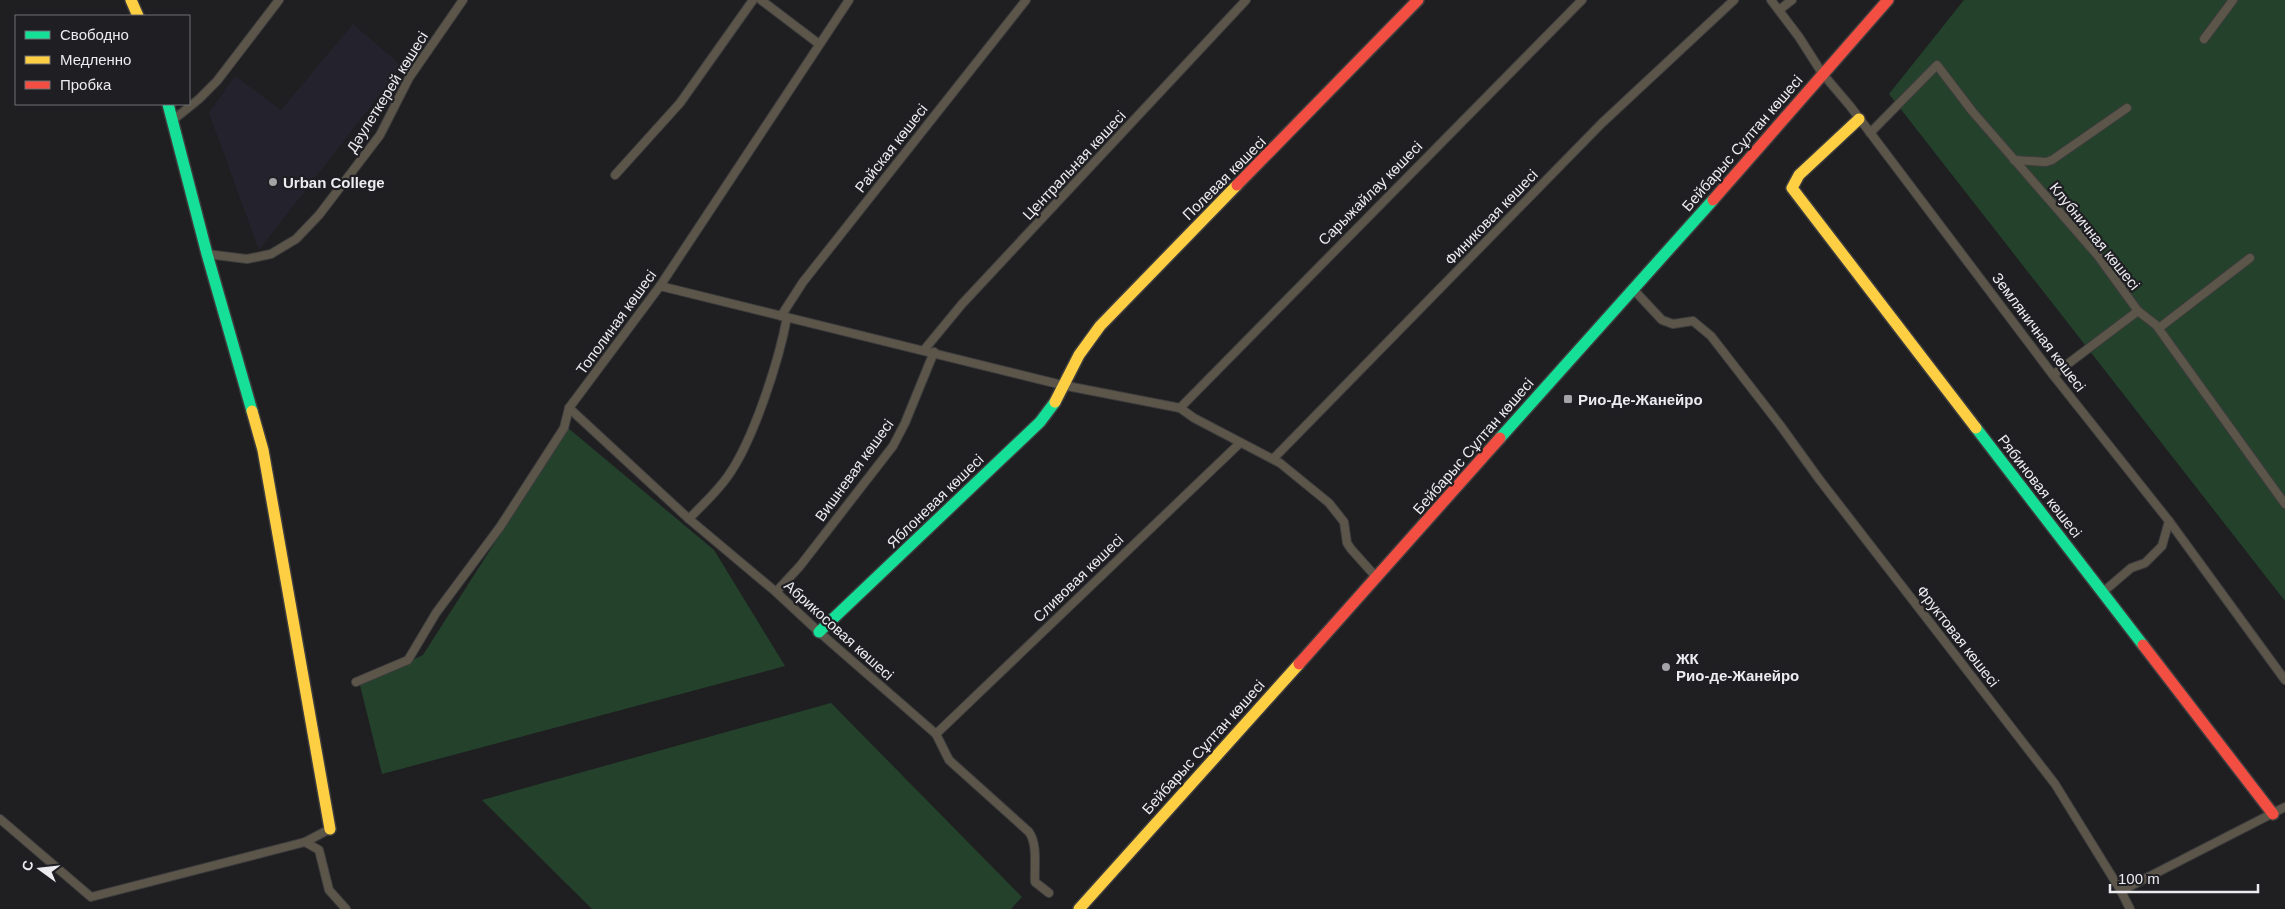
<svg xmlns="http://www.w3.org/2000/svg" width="2285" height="909" font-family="Arial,sans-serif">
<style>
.built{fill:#24232d}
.green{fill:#24422b}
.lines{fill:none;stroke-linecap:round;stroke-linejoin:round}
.street-casing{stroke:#3d3c3e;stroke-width:10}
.fast-casing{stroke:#3d3c3e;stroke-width:14}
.slow-casing{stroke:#3d3c3e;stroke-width:14}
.jam-casing{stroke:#3d3c3e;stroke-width:14}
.street{stroke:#5c564a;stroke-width:8}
.fast{stroke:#16e098;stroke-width:11}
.slow{stroke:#ffcf43;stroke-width:11}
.jam{stroke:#f24e42;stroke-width:11}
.poi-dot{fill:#a4a4a7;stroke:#1e1e23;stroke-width:2}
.labels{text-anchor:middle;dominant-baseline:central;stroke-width:4.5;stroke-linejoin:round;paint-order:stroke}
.street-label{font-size:15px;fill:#ecebef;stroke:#1e1e23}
.poi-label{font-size:15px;font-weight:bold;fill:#ecebef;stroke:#1e1e23;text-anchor:start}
</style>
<rect width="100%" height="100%" fill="#1f1f22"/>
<path class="built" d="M353,24L402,66L259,250L209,113L235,76L281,110Z"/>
<g class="green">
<path d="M1964,0H2285V601L1889,94Z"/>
<path d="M568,428L714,550L785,666L382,774L360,685L423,655Z"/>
<path d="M831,703L1022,897L1011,909H592L482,800Z"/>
</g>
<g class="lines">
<defs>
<g id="street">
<path d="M761,0L819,44"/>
<path d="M1771,0L1799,37L1822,73L1850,106L2053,375L2169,521L2285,680"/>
<path d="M1779,10L1792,0"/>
<path d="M2204,39L2233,0"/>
<path d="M173,120L199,99L217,81L279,0"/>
<path d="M1870,133L1937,65L1972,111L2098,256L2138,311L2156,325L2285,504"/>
<path d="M2014,160L2046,162L2052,160L2127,108"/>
<path d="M615,175L680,103L753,0"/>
<path d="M207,254L247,259L271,254L296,239L319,215L380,135L409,78L463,0"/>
<path d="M660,286L1062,385L1180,408L1194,418L1280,463L1329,503L1344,522L1347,543L1351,549L1377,578"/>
<path d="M1632,288L1662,320L1673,324L1693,321L1711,336L1780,425L1819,479L2055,784L2121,891L2130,909"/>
<path d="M781,316L803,282L1026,0"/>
<path d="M2159,328L2250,258"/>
<path d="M924,350L962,304L1246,0"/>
<path d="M2053,375L2138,311"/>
<path d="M569,408L689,519L776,592L819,632L936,734L949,760L1029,832C1038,845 1034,866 1035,882L1049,893"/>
<path d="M1180,408L1582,0"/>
<path d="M1273,459L1602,123L1734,0"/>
<path d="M689,519C702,505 717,492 728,476C753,441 779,361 787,317"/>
<path d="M776,592L800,566L893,446L905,423L934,352"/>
<path d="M2103,592L2131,568L2145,563L2162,546L2169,521"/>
<path d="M356,682L408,660L436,613L500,527L564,428L569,408L660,286L849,0"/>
<path d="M936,734L1240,443"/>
<path d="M0,819L91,897L305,842L330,829"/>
<path d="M305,842L319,850L329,890L346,909"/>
<path d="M2121,891L2285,807"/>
</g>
<g id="fast">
<path d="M168,104L207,254L252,411"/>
<path d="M1976,428L2143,645"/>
<path d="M1500,438L1713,200"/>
<path d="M819,632L1040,422L1055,402"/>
</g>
<g id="slow">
<path d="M131,0L138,16"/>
<path d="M1859,119L1799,175L1792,188L1976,428"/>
<path d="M1055,402L1079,355L1100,326L1237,185"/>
<path d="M252,411L263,450L330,829"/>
<path d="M1079,909L1299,664"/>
</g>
<g id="jam">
<path d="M1237,185L1418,0"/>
<path d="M1713,200L1888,0"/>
<path d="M2143,645L2273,814"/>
<path d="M1299,664L1500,438"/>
</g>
</defs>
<use href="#street" class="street-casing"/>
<use href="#fast" class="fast-casing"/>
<use href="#slow" class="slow-casing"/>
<use href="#jam" class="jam-casing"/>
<use href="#street" class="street"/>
<use href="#fast" class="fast"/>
<use href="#slow" class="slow"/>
<use href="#jam" class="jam"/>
</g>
<g class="poi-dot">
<circle cx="273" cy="182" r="5"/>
<rect x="1563" y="394" width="10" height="10" rx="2.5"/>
<circle cx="1666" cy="667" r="5"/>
</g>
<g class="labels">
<g class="street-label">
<text transform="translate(387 92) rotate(-58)">Дәулеткерей көшесі</text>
<text transform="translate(1742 143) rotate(-49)">Бейбарыс Сұлтан көшесі</text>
<text transform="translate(891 148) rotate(-52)">Райская көшесі</text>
<text transform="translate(1074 165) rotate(-47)">Центральная көшесі</text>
<text transform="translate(1224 178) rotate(-45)">Полевая көшесі</text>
<text transform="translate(1370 193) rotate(-45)">Сарыжайлау көшесі</text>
<text transform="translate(1491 217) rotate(-46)">Финиковая көшесі</text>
<text transform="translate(2095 236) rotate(51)">Клубничная көшесі</text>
<text transform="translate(616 322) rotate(-54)">Тополиная көшесі</text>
<text transform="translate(2039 332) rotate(53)">Земляничная көшесі</text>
<text transform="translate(1473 446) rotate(-49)">Бейбарыс Сұлтан көшесі</text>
<text transform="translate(854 470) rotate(-54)">Вишневая көшесі</text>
<text transform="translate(2040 486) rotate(52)">Рябиновая көшесі</text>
<text transform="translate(935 501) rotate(-44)">Яблоневая көшесі</text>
<text transform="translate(1078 578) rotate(-44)">Сливовая көшесі</text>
<text transform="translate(839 630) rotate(42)">Абрикосовая көшесі</text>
<text transform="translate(1958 636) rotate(52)">Фруктовая көшесі</text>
<text transform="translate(1203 747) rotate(-48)">Бейбарыс Сұлтан көшесі</text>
</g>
<g class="poi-label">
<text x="283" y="182">Urban College</text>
<text x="1578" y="399">Рио-Де-Жанейро</text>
<text x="1676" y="658">ЖК<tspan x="1676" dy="17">Рио-де-Жанейро</tspan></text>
</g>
</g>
<rect x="15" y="15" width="175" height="90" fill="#1e1e23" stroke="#707075"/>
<rect x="25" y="31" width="25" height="8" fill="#16e098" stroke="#707075"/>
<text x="60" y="40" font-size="15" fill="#ecebef">Свободно</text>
<rect x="25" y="56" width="25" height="8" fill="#ffcf43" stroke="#707075"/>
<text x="60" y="65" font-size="15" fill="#ecebef">Медленно</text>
<rect x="25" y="81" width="25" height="8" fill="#f24e42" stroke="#707075"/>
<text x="60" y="90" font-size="15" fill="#ecebef">Пробка</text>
<g transform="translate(40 869) rotate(285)" stroke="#1e1e23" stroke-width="4" paint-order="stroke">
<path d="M0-4L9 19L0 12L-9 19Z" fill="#ecebef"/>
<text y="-8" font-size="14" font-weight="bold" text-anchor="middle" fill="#ecebef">С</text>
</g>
<path d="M2110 884v8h148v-8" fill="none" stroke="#ecebef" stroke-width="2.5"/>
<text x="2118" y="884" font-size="15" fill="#ecebef" stroke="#1e1e23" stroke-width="4" paint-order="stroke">100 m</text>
</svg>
